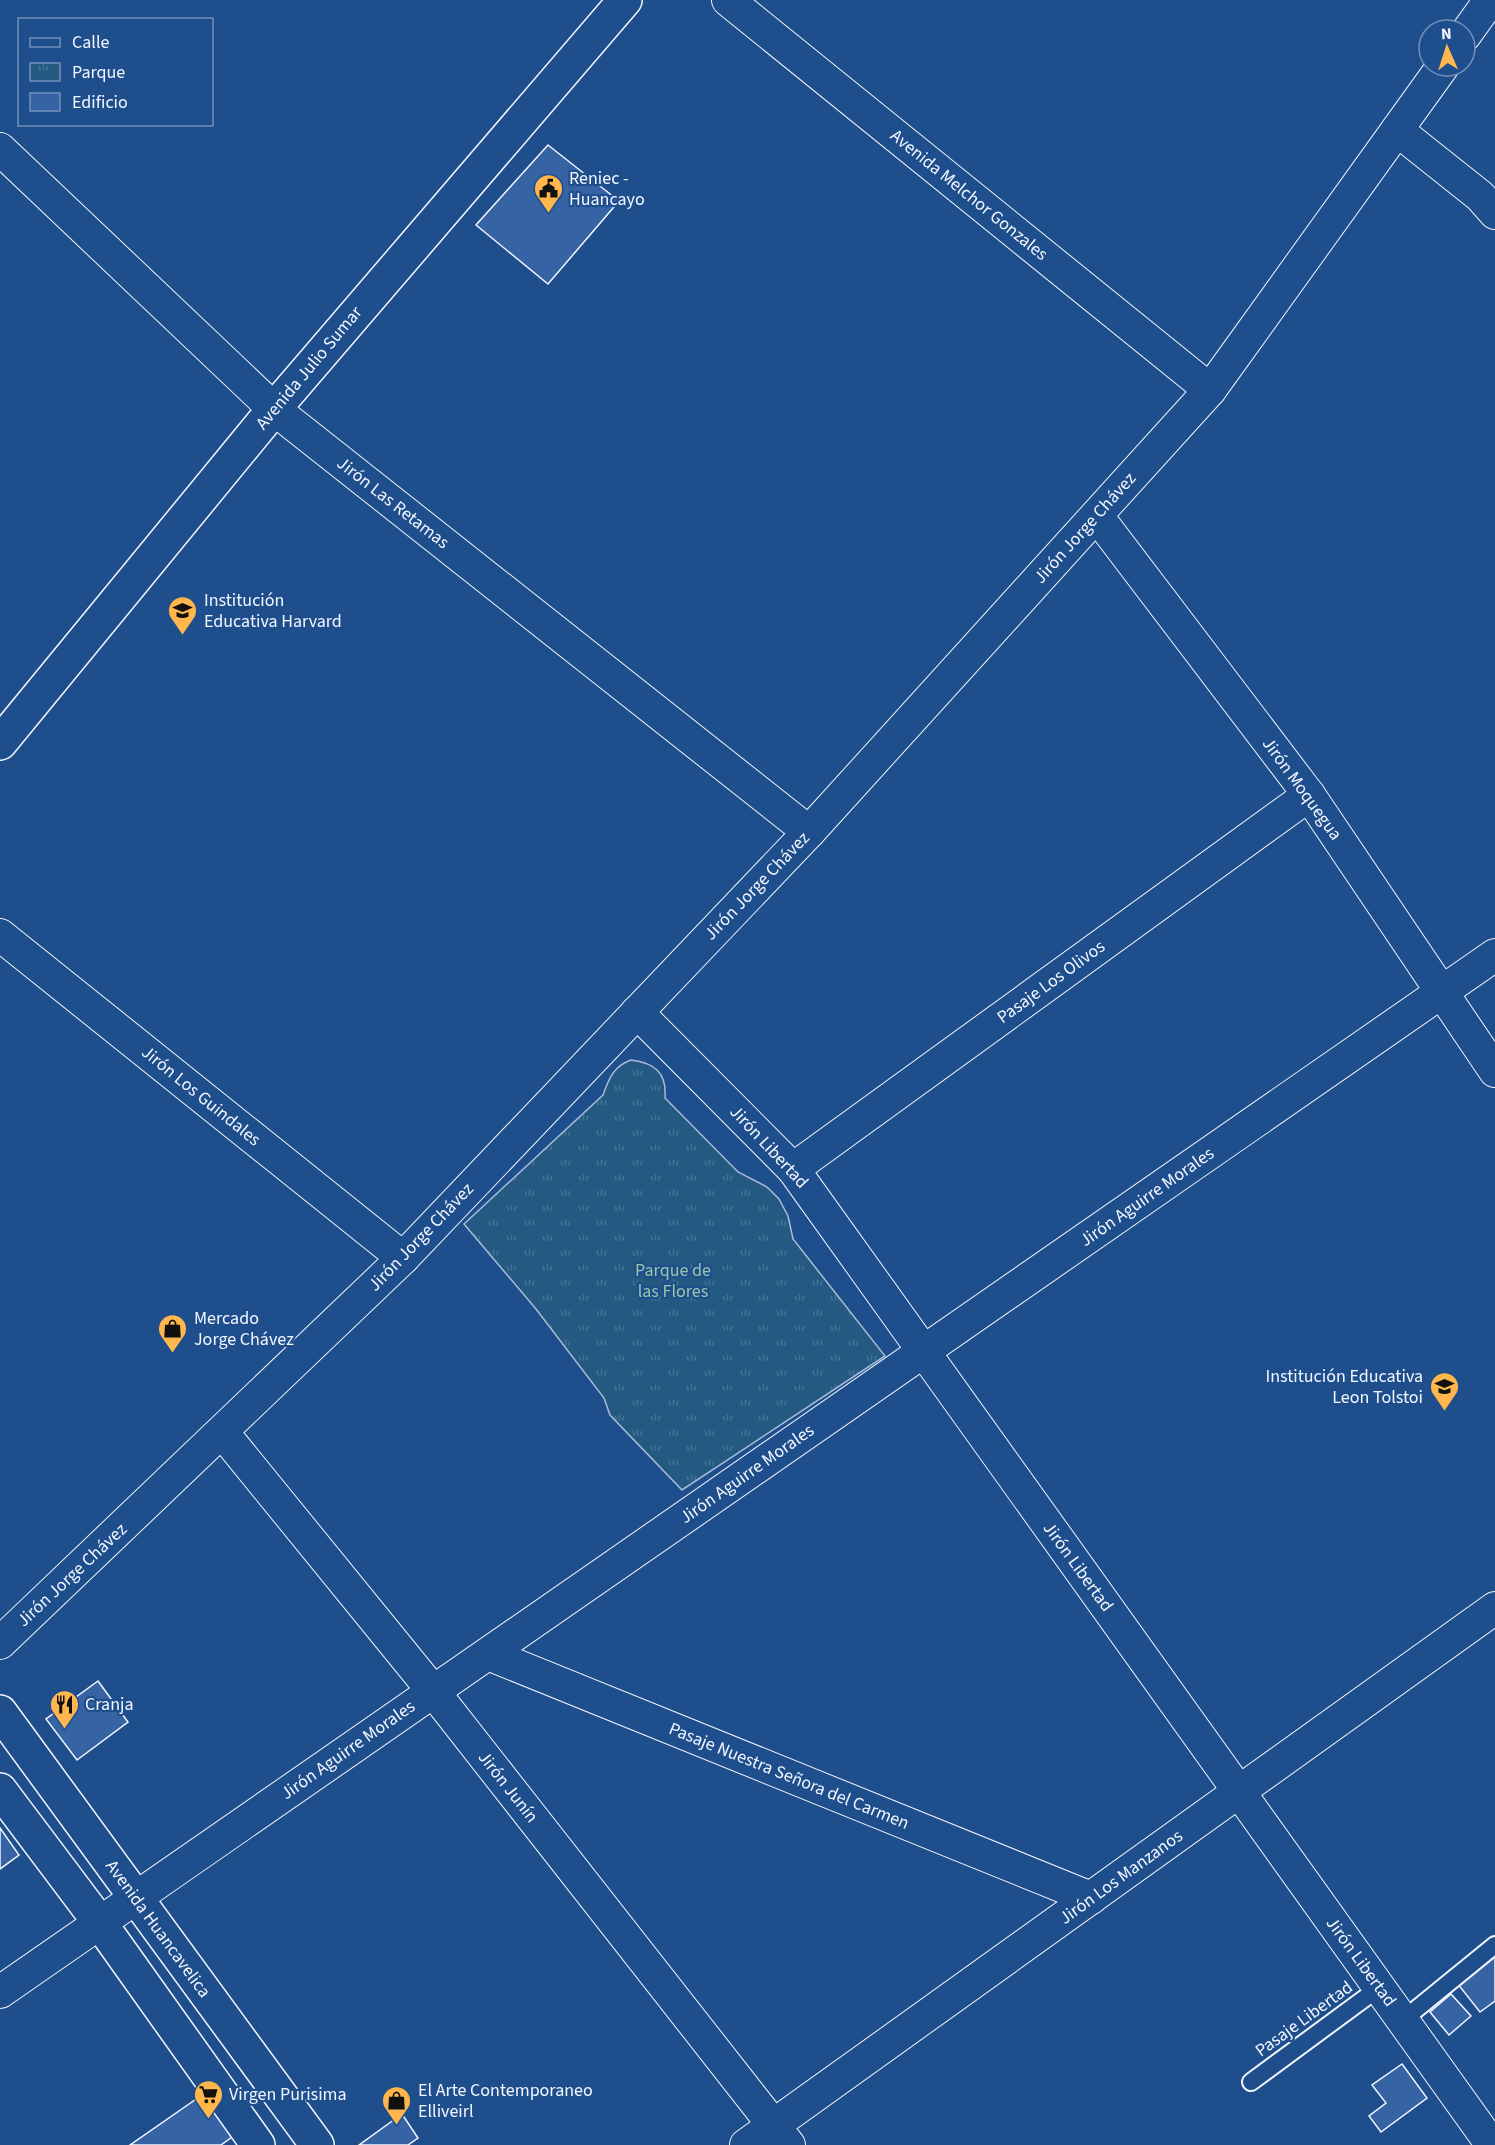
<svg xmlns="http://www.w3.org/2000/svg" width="1495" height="2145" font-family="'Source Sans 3',sans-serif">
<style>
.park{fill:url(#park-tufts);stroke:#a8bbd7;stroke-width:1.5}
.building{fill:#3563a3;stroke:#f2f6ff;stroke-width:1.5}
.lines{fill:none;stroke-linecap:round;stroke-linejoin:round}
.lane-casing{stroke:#f2f6ff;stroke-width:20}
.street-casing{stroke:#f2f6ff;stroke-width:34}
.secondary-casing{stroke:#f2f6ff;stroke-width:36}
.highway-casing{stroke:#f2f6ff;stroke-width:36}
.lane{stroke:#1f4e8c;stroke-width:16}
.street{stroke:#1f4e8c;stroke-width:32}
.secondary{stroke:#1f4e8c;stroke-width:33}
.highway{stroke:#1f4e8c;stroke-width:33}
.labels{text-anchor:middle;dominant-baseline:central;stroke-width:4.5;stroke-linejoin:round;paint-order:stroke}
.poi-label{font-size:18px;fill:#f2f6ff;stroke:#1f4e8c;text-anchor:start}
.street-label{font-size:18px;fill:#f2f6ff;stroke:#1f4e8c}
.park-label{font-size:18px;fill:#97c8a6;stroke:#1f4e8c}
</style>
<defs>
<pattern id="park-tufts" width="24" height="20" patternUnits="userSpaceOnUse" patternTransform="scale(1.5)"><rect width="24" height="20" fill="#245a82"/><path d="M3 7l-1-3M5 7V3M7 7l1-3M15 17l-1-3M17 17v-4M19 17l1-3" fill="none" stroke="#447295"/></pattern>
</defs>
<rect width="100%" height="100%" fill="#1f4e8c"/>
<path class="park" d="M631,1060C655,1063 667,1073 665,1098L738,1172L767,1187L779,1199L788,1216L793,1239L885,1356L682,1490L610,1415L604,1398L536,1309L464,1224L603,1095C609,1078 614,1066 631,1060Z"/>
<g class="building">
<path d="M548,145L619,201L548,284L476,225Z"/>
<path d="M98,1681L128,1722L77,1760L46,1719Z"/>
<path d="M0,1828L19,1855L0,1869Z"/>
<path d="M1495,1954V2001L1480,2012L1457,1983Z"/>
<path d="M1451,1994L1471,2016L1449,2035L1430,2012Z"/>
<path d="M1402,2064L1427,2098L1381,2132L1369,2116L1386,2103L1372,2085Z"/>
<path d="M202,2095L232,2137L221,2145H130Z"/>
<path d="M402,2114L418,2138L408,2145H359Z"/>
</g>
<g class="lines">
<defs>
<g id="lane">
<path d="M1403,2020L1495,1945"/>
<path d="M1251,2082L1380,1987"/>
</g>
<g id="street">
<path d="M728,0L1210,390"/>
<path d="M1465,35L1490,0"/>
<path d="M1397,130L1480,196L1495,213"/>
<path d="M0,149L274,409L809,832"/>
<path d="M1097,516L1309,795L1495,1071"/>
<path d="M0,935L403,1258"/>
<path d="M637,1012L793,1169L1492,2145"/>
<path d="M793,1169L1309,795"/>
<path d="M223,1433L433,1691L789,2145"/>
<path d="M0,1643L403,1258L809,832L1210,390L1443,66"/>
<path d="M488,1654L1091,1898"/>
<path d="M0,1992L1495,955"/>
<path d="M746,2145L1495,1608"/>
</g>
<path id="secondary" d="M0,743L274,409L625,0"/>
<g id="highway">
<path d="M0,1712L317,2145"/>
<path d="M0,1790L100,1923L258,2145"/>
</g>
</defs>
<use href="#lane" class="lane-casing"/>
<use href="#street" class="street-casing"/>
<use href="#secondary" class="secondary-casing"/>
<use href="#highway" class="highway-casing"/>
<use href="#lane" class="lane"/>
<use href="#street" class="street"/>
<use href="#secondary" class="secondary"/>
<use href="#highway" class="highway"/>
</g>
<defs>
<symbol id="civic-pin" viewBox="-11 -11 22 30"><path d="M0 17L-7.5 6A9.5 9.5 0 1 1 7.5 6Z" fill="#ffb74d" stroke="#1f4e8c"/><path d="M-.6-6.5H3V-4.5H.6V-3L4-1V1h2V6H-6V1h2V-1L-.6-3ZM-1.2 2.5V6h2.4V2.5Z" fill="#111"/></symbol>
<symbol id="school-pin" viewBox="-11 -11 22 30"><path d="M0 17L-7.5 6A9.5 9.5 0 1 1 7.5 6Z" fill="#ffb74d" stroke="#1f4e8c"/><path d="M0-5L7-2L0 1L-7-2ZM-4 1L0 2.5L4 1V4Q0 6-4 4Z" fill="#111"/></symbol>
<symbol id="shop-pin" viewBox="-11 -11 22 30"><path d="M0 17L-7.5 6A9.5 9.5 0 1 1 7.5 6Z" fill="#ffb74d" stroke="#1f4e8c"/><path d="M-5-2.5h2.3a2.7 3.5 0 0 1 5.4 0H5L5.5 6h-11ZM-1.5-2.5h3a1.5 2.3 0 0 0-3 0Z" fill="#111"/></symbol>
<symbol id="restaurant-pin" viewBox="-11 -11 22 30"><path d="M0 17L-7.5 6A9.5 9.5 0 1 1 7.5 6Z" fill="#ffb74d" stroke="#1f4e8c"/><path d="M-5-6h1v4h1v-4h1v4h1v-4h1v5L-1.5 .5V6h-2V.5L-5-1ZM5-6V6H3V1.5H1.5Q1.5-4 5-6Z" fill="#111"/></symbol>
<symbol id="supermarket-pin" viewBox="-11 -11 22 30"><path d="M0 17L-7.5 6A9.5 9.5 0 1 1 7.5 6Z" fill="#ffb74d" stroke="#1f4e8c"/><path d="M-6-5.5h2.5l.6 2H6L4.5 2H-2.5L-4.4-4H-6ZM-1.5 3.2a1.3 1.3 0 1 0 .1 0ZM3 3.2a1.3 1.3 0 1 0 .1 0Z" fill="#111"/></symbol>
</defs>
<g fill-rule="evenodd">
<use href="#civic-pin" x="532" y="172" width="33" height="45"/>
<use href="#school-pin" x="166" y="594" width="33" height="45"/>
<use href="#shop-pin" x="156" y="1312" width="33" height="45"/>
<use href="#school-pin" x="1428" y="1370" width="33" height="45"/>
<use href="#restaurant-pin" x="48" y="1688" width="33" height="45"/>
<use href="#supermarket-pin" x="192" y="2078" width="33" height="45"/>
<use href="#shop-pin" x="380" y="2084" width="33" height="45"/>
</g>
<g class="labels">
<g class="poi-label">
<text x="569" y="178">Reniec -<tspan x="569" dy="21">Huancayo</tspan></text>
<text x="204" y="600">Institución<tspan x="204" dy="21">Educativa Harvard</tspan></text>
<text x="194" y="1318">Mercado<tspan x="194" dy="21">Jorge Chávez</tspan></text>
<text x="1423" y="1376" text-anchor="end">Institución Educativa<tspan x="1423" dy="21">Leon Tolstoi</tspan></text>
<text x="85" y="1704">Cranja</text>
<text x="418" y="2090">El Arte Contemporaneo<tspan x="418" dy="21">Elliveirl</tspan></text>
<text x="229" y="2094">Virgen Purisima</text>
</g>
<g class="street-label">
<text transform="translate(969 195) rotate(39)">Avenida Melchor Gonzales</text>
<text transform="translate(309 368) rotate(-50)">Avenida Julio Sumar</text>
<text transform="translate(393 503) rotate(38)">Jirón Las Retamas</text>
<text transform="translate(1085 528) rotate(-48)">Jirón Jorge Chávez</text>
<text transform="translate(1302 789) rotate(54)">Jirón Moquegua</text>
<text transform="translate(757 886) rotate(-46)">Jirón Jorge Chávez</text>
<text transform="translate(1051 982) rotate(-36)">Pasaje Los Olivos</text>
<text transform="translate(201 1096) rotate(39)">Jirón Los Guindales</text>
<text transform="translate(769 1147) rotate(47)">Jirón Libertad</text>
<text transform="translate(1147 1197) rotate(-35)">Jirón Aguirre Morales</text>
<text transform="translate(421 1237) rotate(-46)">Jirón Jorge Chávez</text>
<text transform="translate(747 1474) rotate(-35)">Jirón Aguirre Morales</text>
<text transform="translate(1078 1567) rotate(54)">Jirón Libertad</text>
<text transform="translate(72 1575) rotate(-43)">Jirón Jorge Chávez</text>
<text transform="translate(348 1750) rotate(-35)">Jirón Aguirre Morales</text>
<text transform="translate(789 1776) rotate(22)">Pasaje Nuestra Señora del Carmen</text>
<text transform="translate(508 1787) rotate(52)">Jirón Junín</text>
<text transform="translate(1121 1877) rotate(-36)">Jirón Los Manzanos</text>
<text transform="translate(158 1929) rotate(54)">Avenida Huancavelica</text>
<text transform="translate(1361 1962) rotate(54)">Jirón Libertad</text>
<text transform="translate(1304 2019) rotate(-36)">Pasaje Libertad</text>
</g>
<g class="park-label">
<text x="673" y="1270">Parque de<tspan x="673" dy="21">las Flores</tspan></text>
</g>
</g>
<rect x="18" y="18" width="195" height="108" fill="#1f4e8c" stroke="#7391ba" stroke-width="1.5"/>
<rect x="30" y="38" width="30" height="9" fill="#1f4e8c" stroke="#7391ba" stroke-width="1.5"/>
<text x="72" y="48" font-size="18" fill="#f2f6ff">Calle</text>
<rect x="30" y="63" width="30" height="18" fill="url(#park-tufts)" stroke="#7391ba" stroke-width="1.5"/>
<text x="72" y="78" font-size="18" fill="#f2f6ff">Parque</text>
<rect x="30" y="93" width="30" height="18" fill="#3563a3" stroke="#7391ba" stroke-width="1.5"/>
<text x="72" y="108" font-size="18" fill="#f2f6ff">Edificio</text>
<g transform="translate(1447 48) rotate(357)"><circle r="28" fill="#1f4e8c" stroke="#7391ba" stroke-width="1.5"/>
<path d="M0-4.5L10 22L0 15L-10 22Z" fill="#ffb74d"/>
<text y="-9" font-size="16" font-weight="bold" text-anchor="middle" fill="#f2f6ff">N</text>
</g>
</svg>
